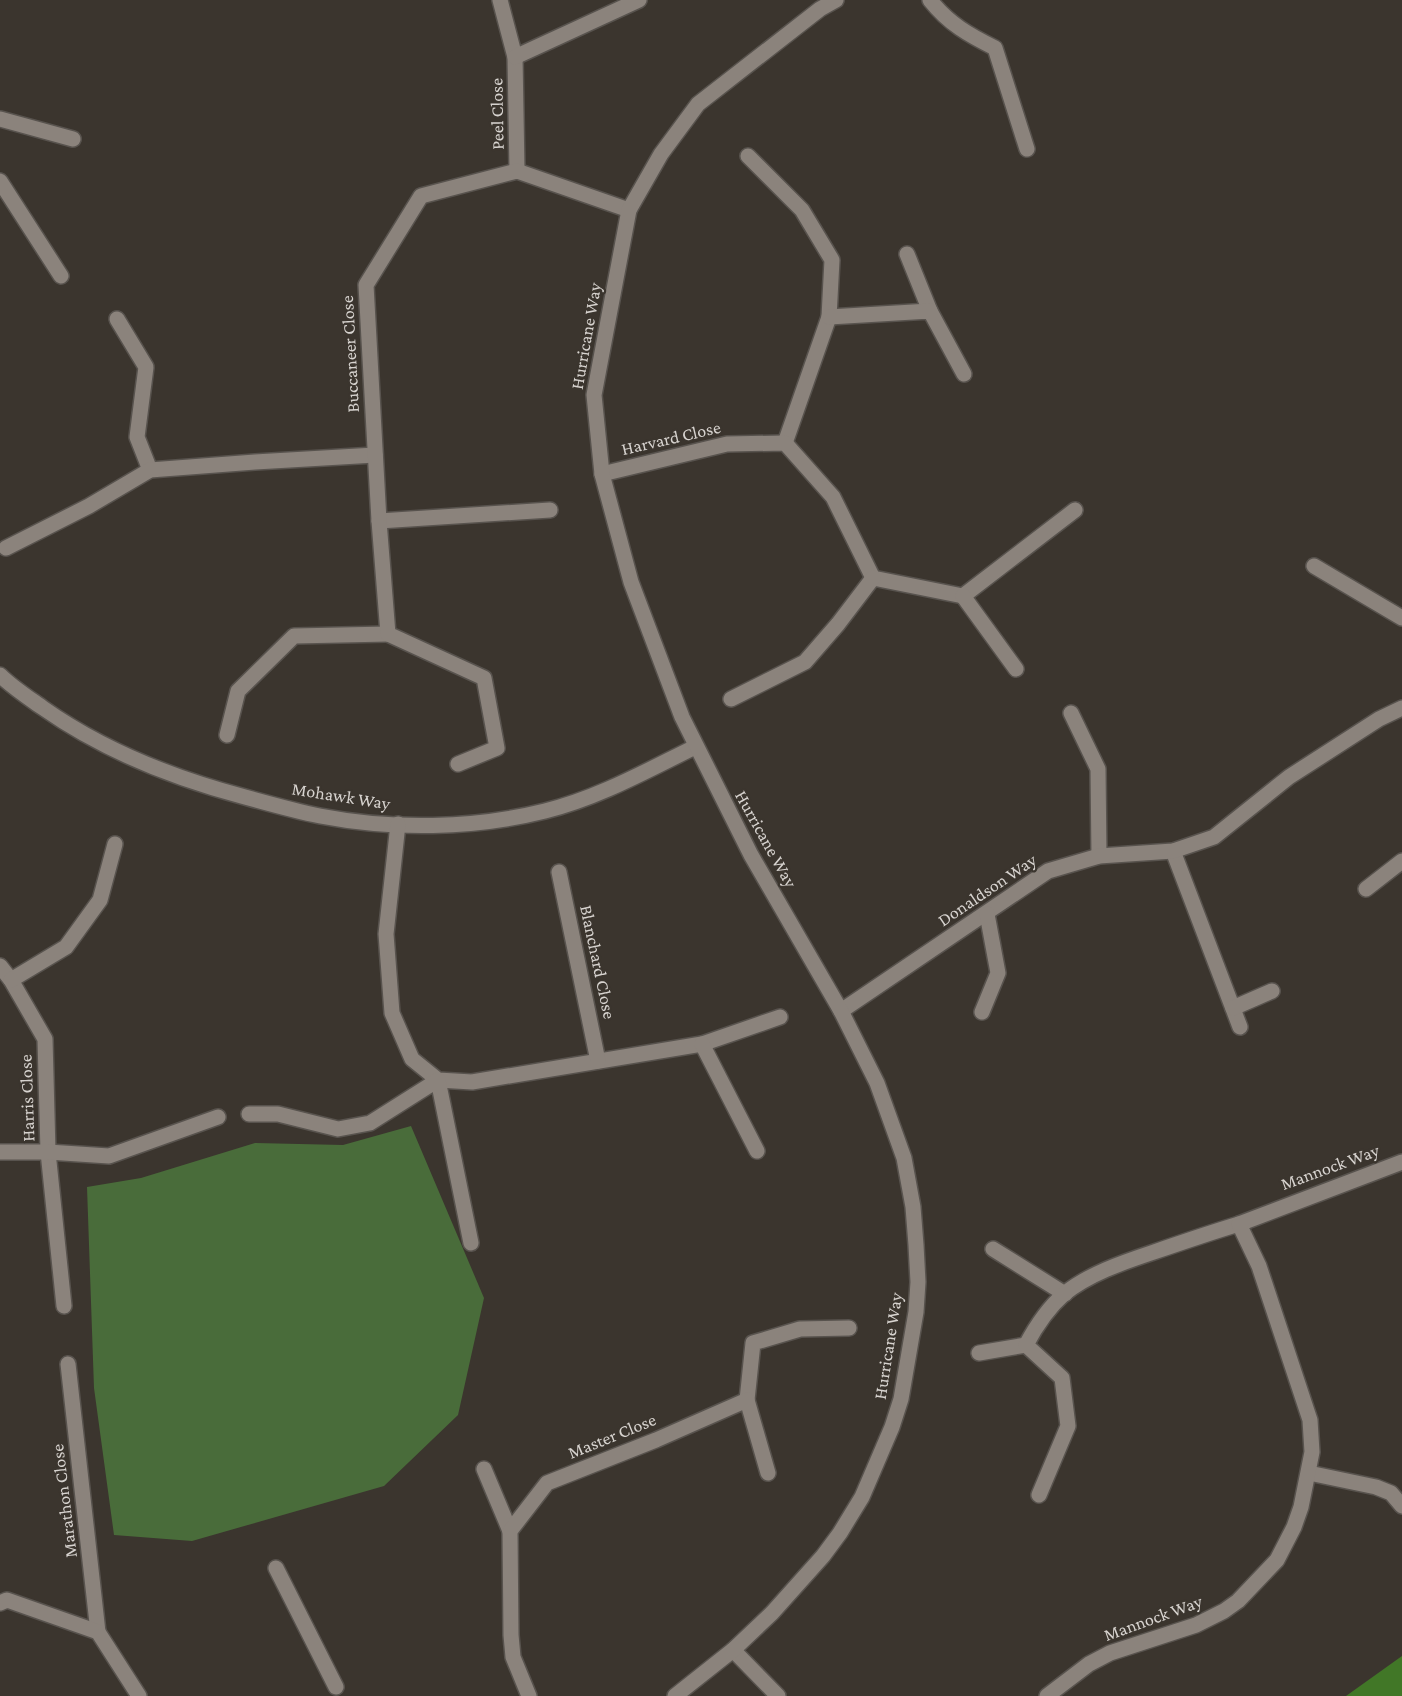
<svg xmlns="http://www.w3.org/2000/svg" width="1402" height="1696" font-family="'Crimson Pro',serif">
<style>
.green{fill:#496c3a}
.forest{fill:#417727}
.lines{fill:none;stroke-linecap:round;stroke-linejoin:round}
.minor-casing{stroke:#58534e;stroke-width:18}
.minor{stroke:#8b837c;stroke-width:15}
.labels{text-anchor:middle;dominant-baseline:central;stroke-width:4.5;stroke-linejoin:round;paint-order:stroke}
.street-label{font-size:18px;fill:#d7d3cf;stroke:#3b352e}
</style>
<rect width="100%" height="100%" fill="#3b352e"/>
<path class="green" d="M411,1126L484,1298L458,1415L384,1486L192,1541L114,1535L94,1388L87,1187L141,1178L255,1143L343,1145Z"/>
<path class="forest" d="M1402,1656V1696H1346Z"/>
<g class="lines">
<defs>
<g id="minor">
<path d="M500,0L515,57L517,171"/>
<path d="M930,0C949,24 969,35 995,48L1027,149"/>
<path d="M515,57L639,0"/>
<path d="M0,119L73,139"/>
<path d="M748,156L802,210L832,260L829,317L785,443"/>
<path d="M0,181L61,276"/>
<path d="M907,254L930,311"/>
<path d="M829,317L930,311L964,374"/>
<path d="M117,319L146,367L137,437L150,470"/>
<path d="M602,474L727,444L785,443L833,497L873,578L963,596L1075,510"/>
<path d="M379,521L550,510"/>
<path d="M6,548L89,506L150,470L255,462L375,455"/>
<path d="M1314,566L1402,618"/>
<path d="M963,596L1016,669"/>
<path d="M0,675C12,687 29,698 43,708C104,751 173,778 245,797C270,804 295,811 320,816C393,830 473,829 545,811C598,798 646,771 695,747"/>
<path d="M731,699L805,662L838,624L873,578"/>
<path d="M1071,713L1098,769L1099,856"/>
<path d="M227,735L238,691L294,636L388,634"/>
<path d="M458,764L497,748L484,678L388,634L379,521L366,285L421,196L517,171L629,210"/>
<path d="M398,824L386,934L392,1013L412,1059L438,1080L472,1082L702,1044L780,1017"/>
<path d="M1173,851L1240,1027"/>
<path d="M559,872L598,1061"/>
<path d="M1366,889L1402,861"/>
<path d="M0,966L11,980L45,1039L48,1152L64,1306"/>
<path d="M11,980L66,947L100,900L115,844"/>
<path d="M1233,1008L1272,991"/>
<path d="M841,1011L1048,871L1099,856L1173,851L1214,837L1289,777L1379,719L1402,708"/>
<path d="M982,1012L998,973L987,914"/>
<path d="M702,1044L757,1151"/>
<path d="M249,1114H278L338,1129L370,1123L438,1080L471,1243"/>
<path d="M0,1152H48L109,1156L218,1117"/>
<path d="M993,1249L1065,1294"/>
<path d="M979,1353L1026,1345"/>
<path d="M68,1364L98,1632"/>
<path d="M747,1400L753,1343L800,1329L849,1328"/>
<path d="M484,1469L510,1531"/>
<path d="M1309,1473L1376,1487L1391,1493L1402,1506"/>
<path d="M1039,1495L1068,1426L1062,1378L1026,1345C1036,1326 1047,1309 1064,1294C1089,1274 1121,1263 1151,1253C1180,1243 1209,1233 1239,1224"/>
<path d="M276,1568L336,1687"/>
<path d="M0,1603L7,1600L98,1632L139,1696"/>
<path d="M733,1650L778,1696"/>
<path d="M529,1696L513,1657L511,1635L510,1531L547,1483L656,1440L747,1400L768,1473"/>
<path d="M675,1696L733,1650L772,1613L823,1556L840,1533L862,1497L892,1427L901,1399L916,1312L918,1282L916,1245L913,1207L904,1158L877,1083L841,1011L751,855L682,717L631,582L602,474L594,395L629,210L661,154L698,104L820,9L836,0"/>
<path d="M1047,1696L1089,1664L1110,1653L1196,1625L1224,1611L1238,1601L1277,1560L1294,1527L1301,1507L1312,1452L1310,1420L1259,1266L1239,1224L1402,1162"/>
</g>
</defs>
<use href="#minor" class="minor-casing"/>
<use href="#minor" class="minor"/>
</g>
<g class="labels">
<g class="street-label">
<text transform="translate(497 114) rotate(-91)">Peel Close</text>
<text transform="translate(586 336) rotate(-80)">Hurricane Way</text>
<text transform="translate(350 354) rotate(-93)">Buccaneer Close</text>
<text transform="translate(671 438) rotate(-13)">Harvard Close</text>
<text transform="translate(341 796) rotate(9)">Mohawk Way</text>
<text transform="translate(766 839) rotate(61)">Hurricane Way</text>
<text transform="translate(987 890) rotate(-34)">Donaldson Way</text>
<text transform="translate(598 962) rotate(78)">Blanchard Close</text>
<text transform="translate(27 1098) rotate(-92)">Harris Close</text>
<text transform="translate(1330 1167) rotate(-20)">Mannock Way</text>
<text transform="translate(888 1346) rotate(-81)">Hurricane Way</text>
<text transform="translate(612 1436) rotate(-22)">Master Close</text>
<text transform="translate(64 1501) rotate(-97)">Marathon Close</text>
<text transform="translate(1153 1618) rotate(-20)">Mannock Way</text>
</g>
</g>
</svg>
